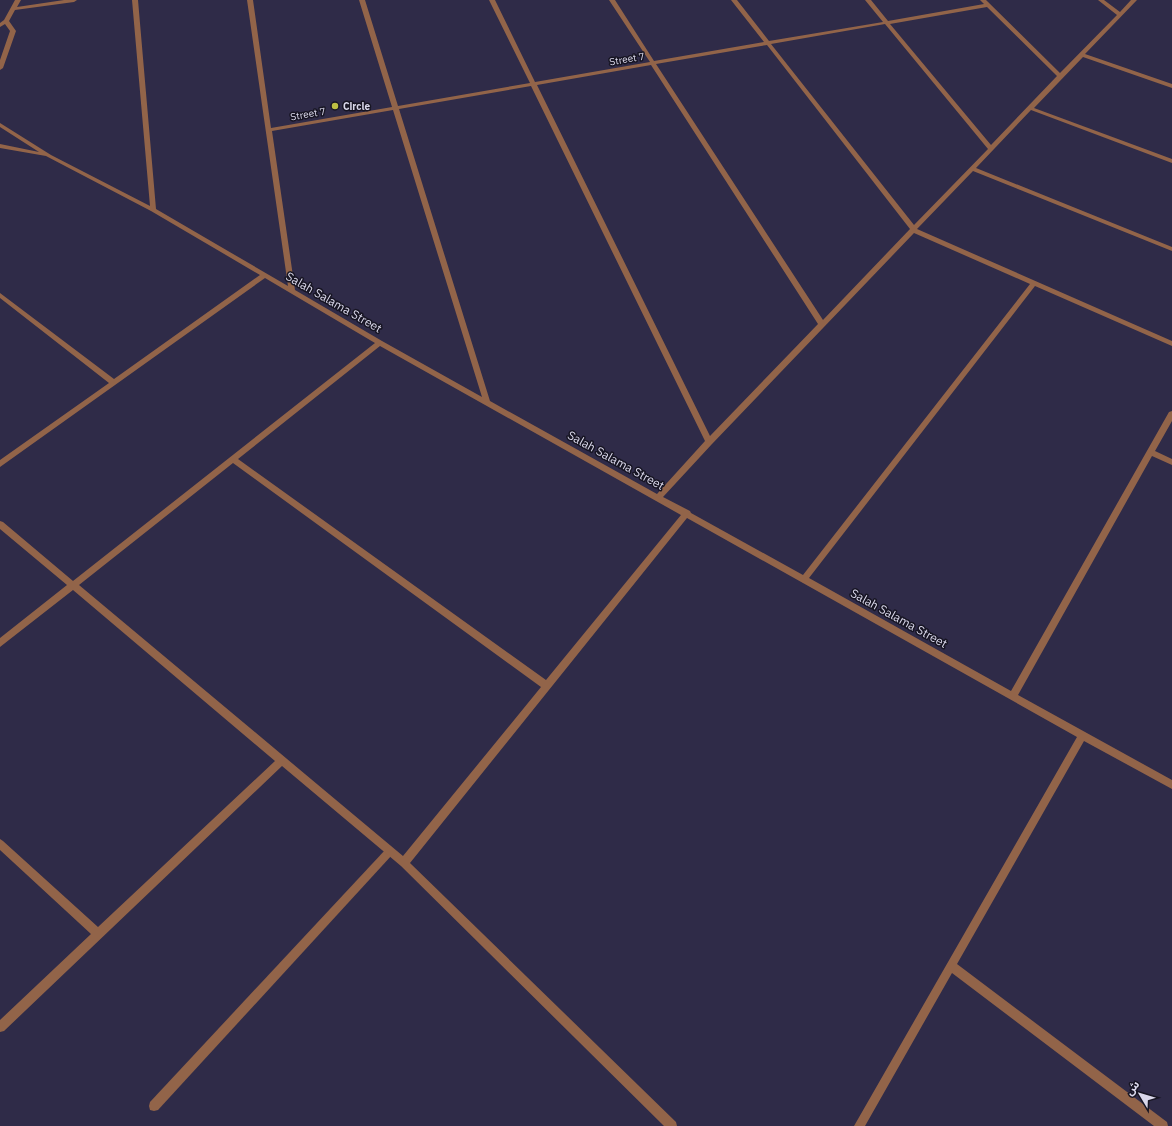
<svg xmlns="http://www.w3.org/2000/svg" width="1172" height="1126" font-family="'IBM Plex Sans','Noto Sans Arabic',sans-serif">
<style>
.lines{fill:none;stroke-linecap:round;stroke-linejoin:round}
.service{fill:#926449;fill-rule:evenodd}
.minor{fill:#926449;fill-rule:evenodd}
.poi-dot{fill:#bdbf43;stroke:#171523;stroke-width:1.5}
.labels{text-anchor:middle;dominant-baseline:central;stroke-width:3;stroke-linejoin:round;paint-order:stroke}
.far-street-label{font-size:10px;fill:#dad8eb;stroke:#171523}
.far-poi-label{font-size:10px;font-weight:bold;fill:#dad8eb;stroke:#171523;text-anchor:start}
.street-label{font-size:12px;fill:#dad8eb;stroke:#171523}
</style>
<rect width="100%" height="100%" fill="#2f2b48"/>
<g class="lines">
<path class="service" d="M389,847L392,849L394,852L392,855L158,1110L154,1111L150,1110L149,1106L150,1102L386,849Z"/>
<g class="minor">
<path d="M15,0H21L17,7L64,0H77L74,2L15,10L9,21L16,31L3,68L0,70V60L10,31L5,24L0,27V23L4,20Z"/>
<path d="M132,0H138L156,209L288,286L247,0H253L271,128L392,107L359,0H365L398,106L530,83L489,0H495L535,82L650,62L609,0H615L654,61L764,42L731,0H737L769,41L883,22L865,0H871L888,21L984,4L980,0H986L1060,73L1117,15L1098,0H1104L1120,12L1131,0H1137L1085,54L1172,84V88L1083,57L1034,108L1172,159V163L1031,110L976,168L1172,247V251L973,171L917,229L1172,341V346L1035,286L809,578L1011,691L1169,412L1172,411V421L1155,451L1172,459V465L1152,456L1018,695L1172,780V789L1084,741L957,964L1167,1122L1168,1126H1154L952,973L865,1126H854L1077,737L687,518L410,863L676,1122L677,1126H664L401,866L282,766L4,1031L0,1032V1020L91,934L0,850V839L3,841L98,927L275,761L73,590L0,647V638L67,585L0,529V521L3,522L73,581L375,343L265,278L0,467V460L109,383L0,298V293L114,379L260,275L151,211L46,156L0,148V144L39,152L0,127V123L51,155L150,206ZM987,7L1057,76L991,145L890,24ZM885,24L988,149L914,225L771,44ZM767,45L910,229L823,320L656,64ZM651,65L818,324L710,436L537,85ZM531,86L705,441L657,494L490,401L399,109ZM393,110L482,397L382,341L295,290L272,131ZM914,233L1030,284L803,575L691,513L690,511L663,497L712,444ZM380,346L681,515L546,680L238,459ZM233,463L541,687L403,856L79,585Z"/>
</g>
</g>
<circle class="poi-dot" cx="335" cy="106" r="4"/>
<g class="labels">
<g class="far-street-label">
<text transform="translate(627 59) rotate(-10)">Street 7</text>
<text transform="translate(308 114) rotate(-10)">Street 7</text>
</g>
<g class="far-poi-label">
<text x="343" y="106">Circle</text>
</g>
<g class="street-label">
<text transform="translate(334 302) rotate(30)">Salah Salama Street</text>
<text transform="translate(616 460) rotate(29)">Salah Salama Street</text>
<text transform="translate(899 618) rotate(29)">Salah Salama Street</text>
</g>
</g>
<g transform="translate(1140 1094) rotate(308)" stroke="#171523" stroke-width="3" paint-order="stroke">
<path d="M0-3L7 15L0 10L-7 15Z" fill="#dad8eb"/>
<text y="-6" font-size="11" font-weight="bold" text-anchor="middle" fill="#dad8eb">ش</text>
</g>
</svg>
